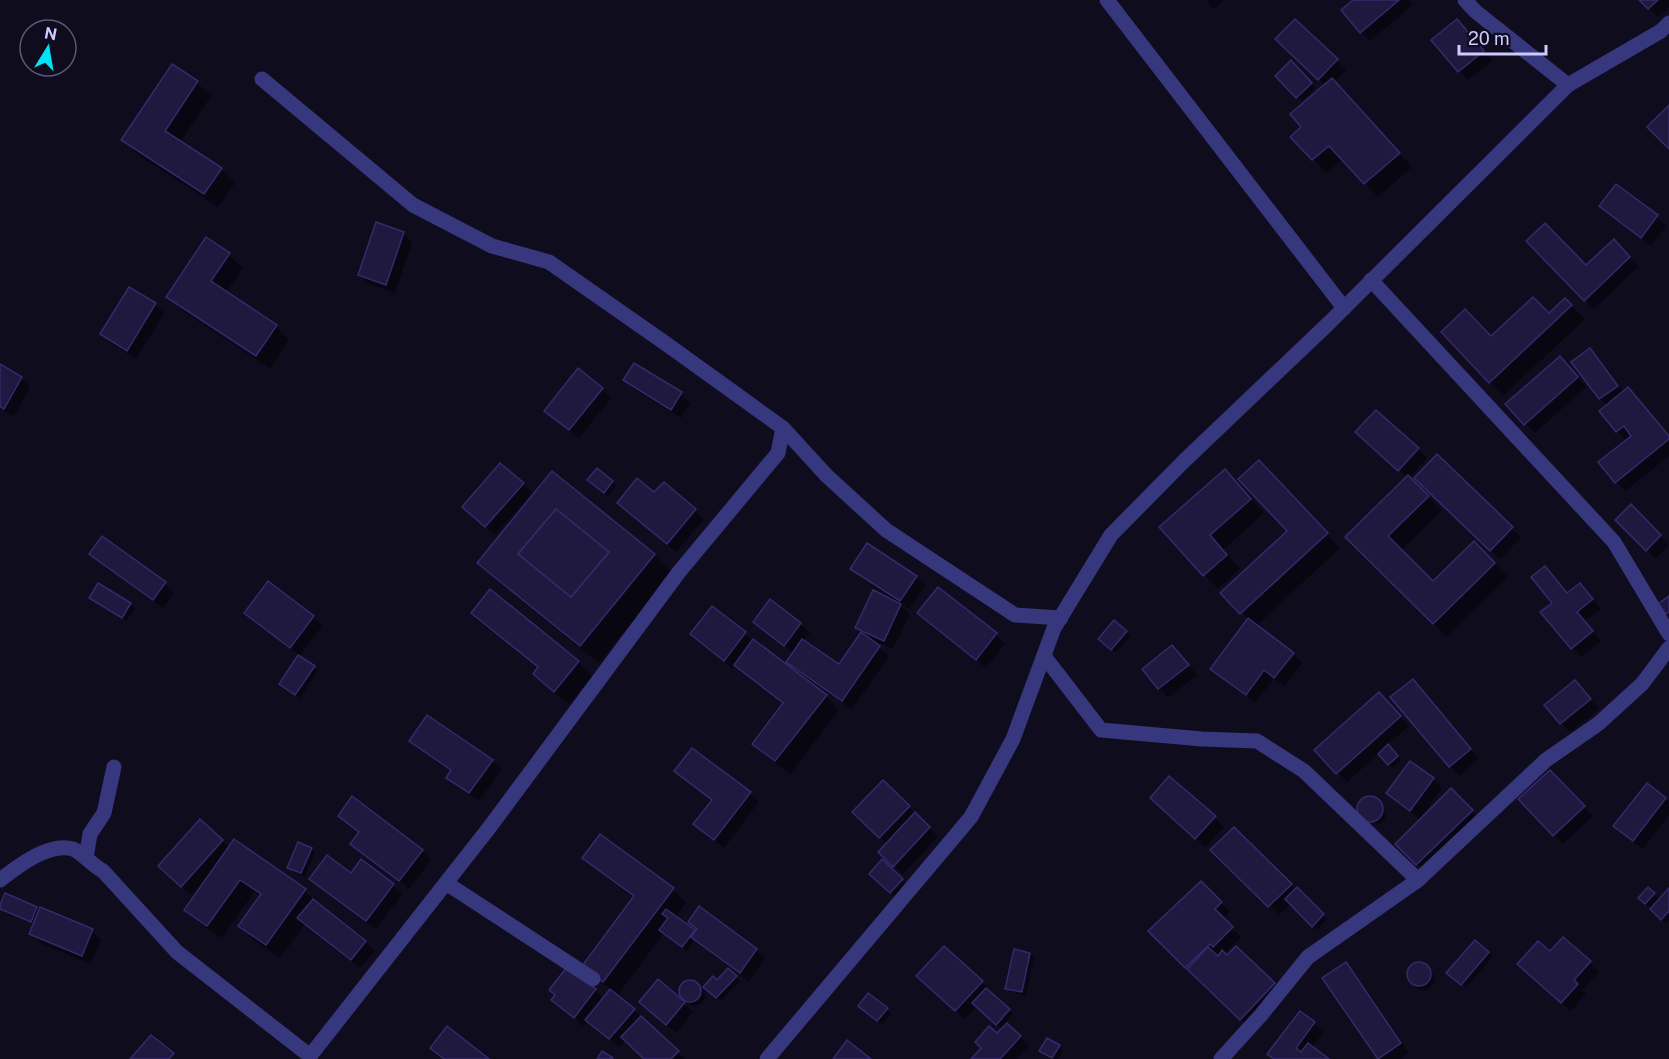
<svg xmlns="http://www.w3.org/2000/svg" width="1669" height="1059" font-family="'Public Sans',sans-serif">
<style>
.shadow{fill:#0007}
.building{fill:#1f183f;stroke:#352a6b;stroke-width:1.5;fill-rule:evenodd}
.lines{fill:none;stroke-linecap:round;stroke-linejoin:round}
.minor{stroke:#37377d;stroke-width:15}
</style>
<rect width="100%" height="100%" fill="#0f0c1e"/>
<g class="shadow">
<path d="M1206,0H1224L1214,9Z"/>
<path d="M1356,0H1409L1413,5L1370,41L1361,32Z"/>
<path d="M1641,0H1669V7L1658,17Z"/>
<path d="M1295,21L1346,70L1334,82L1412,167L1378,197L1343,159L1327,173L1292,137L1304,127L1325,85L1278,39Z"/>
<path d="M1466,30L1492,61L1468,80L1459,71Z"/>
<path d="M1291,63L1315,88L1302,101L1277,76Z"/>
<path d="M172,66L197,83L211,96L180,142L221,169L235,183L218,207L137,154L123,140Z"/>
<path d="M1616,186L1657,217L1666,226L1651,246L1610,215L1601,206Z"/>
<path d="M403,233L412,242L395,293L369,284L360,275Z"/>
<path d="M206,240L229,255L243,268L226,293L276,326L289,340L270,369L182,310L168,297Z"/>
<path d="M1528,241L1586,267L1614,241L1638,267L1594,309Z"/>
<path d="M1565,300L1585,319L1503,396L1490,382L1491,338L1549,315Z"/>
<path d="M155,304L164,313L136,359L111,343L101,334Z"/>
<path d="M1589,350L1599,359L1624,393L1628,389L1669,436V456L1625,491L1616,482L1627,441L1617,431L1608,406L1600,398Z"/>
<path d="M635,365L681,394L690,403L681,418L634,389L625,380Z"/>
<path d="M0,366L21,378L30,387L14,417L0,409Z"/>
<path d="M1569,367L1586,387L1535,433L1507,404Z"/>
<path d="M602,389L611,398L579,438L546,411Z"/>
<path d="M1367,441L1418,449L1427,458L1409,478L1442,510L1401,551L1433,583L1474,543L1508,577L1447,637L1347,537L1408,478Z"/>
<path d="M1437,456L1521,537L1500,559L1416,478Z"/>
<path d="M552,473L654,555L672,573L599,663L497,581L479,563Z"/>
<path d="M1272,476L1340,548L1256,626L1293,654L1302,663L1284,686L1274,678L1255,703L1221,677L1212,668L1249,620L1223,593L1289,531Z"/>
<path d="M612,482L616,486L608,496L593,484Z"/>
<path d="M523,484L532,493L495,535L473,516Z"/>
<path d="M664,484L704,519L676,552L628,512L655,495Z"/>
<path d="M1238,485L1264,513L1223,550L1240,569L1218,589L1162,527Z"/>
<path d="M1631,506L1669,544L1656,559L1617,520Z"/>
<path d="M102,538L165,583L174,593L163,608L100,563L91,553Z"/>
<path d="M851,569L916,577L925,586L909,609L902,605L901,606L910,614L893,649L870,639V640L889,656L852,709L807,679L806,681L826,696L839,710L790,774L768,757L754,744L783,705L750,679L736,665L733,669L701,643L692,634L713,608L753,641L795,673L797,671L787,662L794,653L764,631L755,622L770,602L800,624L810,633L803,641L839,666L862,633L857,627L896,601L861,578Z"/>
<path d="M268,583L313,617L322,626L299,657L318,671L300,698L281,684L299,655L255,622L246,613Z"/>
<path d="M938,589L996,635L1005,644L986,668L928,622L919,613Z"/>
<path d="M1568,594H1589L1601,609L1585,621L1601,641L1581,657L1542,612Z"/>
<path d="M91,598L130,604L135,608L126,621L95,602Z"/>
<path d="M473,613L578,662L592,676L569,704L548,688L535,674L539,669L486,627Z"/>
<path d="M1114,622L1130,636L1116,653L1104,643Z"/>
<path d="M1181,656L1197,675L1168,698L1144,669Z"/>
<path d="M1575,682L1599,709L1570,732L1561,723Z"/>
<path d="M1422,690L1479,759L1459,776L1393,697Z"/>
<path d="M1388,703L1409,726L1387,745L1401,761L1393,768L1379,753L1347,782L1317,750Z"/>
<path d="M411,741L492,761L501,770L479,801L457,787L448,777L452,772L420,750Z"/>
<path d="M676,771L750,793L759,802L724,848L704,833L695,824L713,801L685,780Z"/>
<path d="M1550,772L1593,816L1563,844L1520,799Z"/>
<path d="M1433,779L1442,788L1420,819L1397,802L1388,793Z"/>
<path d="M1451,790L1481,820L1426,873L1397,844Z"/>
<path d="M1371,798L1378,801L1386,812L1385,819L1380,824L1375,825L1376,824L1362,818L1359,811L1360,804L1364,799Z"/>
<path d="M1665,799L1669,803V815L1643,849L1625,835L1615,826Z"/>
<path d="M909,807L938,837L903,874L880,852L887,844L854,812Z"/>
<path d="M1161,807L1215,818L1224,827L1205,847Z"/>
<path d="M340,816L422,851L431,860L409,889L361,853L352,844L360,833Z"/>
<path d="M200,821L230,848L234,841L305,891L318,905L365,942L375,951L360,968L305,924L280,958L254,940L240,926L261,897L254,892L222,938L200,923L186,909L205,882L204,881L191,895L169,875Z"/>
<path d="M1234,829L1327,919L1317,930L1291,903L1279,915L1213,850Z"/>
<path d="M311,849L315,853L305,877L293,872L289,867Z"/>
<path d="M584,857L673,889L686,903L675,918L696,933L698,930L700,908L756,950L765,959L749,981L702,946L695,939L687,951L664,933L617,996L634,1010L685,1059H646L625,1040L619,1047L588,1020L583,1026L553,1000L595,990L604,999L612,990L597,980L634,898L598,871Z"/>
<path d="M361,861L393,885L402,894L376,929L320,888L311,879L351,875Z"/>
<path d="M882,862L906,884L895,896L871,874Z"/>
<path d="M1201,883L1230,912L1223,919L1241,937L1224,954L1274,984L1283,993L1250,1028L1195,976L1151,931Z"/>
<path d="M1648,889L1660,900L1669,890V920L1666,923L1640,898Z"/>
<path d="M6,895L37,908L40,912L92,931L101,940L91,964L40,943L31,934L35,925L5,912L0,908Z"/>
<path d="M1564,939L1599,972L1582,990L1586,994L1571,1011L1528,974Z"/>
<path d="M944,948L982,982L991,991L990,993L1013,1014L1005,1023L1029,1046L1017,1059H973L1002,1030L977,1006L965,1019L927,985Z"/>
<path d="M1488,953L1492,957L1466,988L1453,977Z"/>
<path d="M1030,954L1034,958L1026,995L1011,992L1007,988Z"/>
<path d="M1420,963L1426,966L1435,977L1434,984L1429,989L1422,991L1416,988L1408,977V970L1413,965Z"/>
<path d="M1345,964L1355,973L1409,1053L1400,1059H1379L1324,979Z"/>
<path d="M728,970L740,981L721,1001L705,987L717,982Z"/>
<path d="M658,981L693,1012L676,1033L650,1011Z"/>
<path d="M689,981L695,982L705,992V998L702,1003L696,1006L690,1005L681,995L680,989L683,984Z"/>
<path d="M864,1010H887L891,1014L882,1024Z"/>
<path d="M1300,1013L1314,1023L1323,1032L1312,1048L1327,1059H1275Z"/>
<path d="M1048,1040L1063,1051L1058,1059H1052L1041,1051Z"/>
</g>
<g class="building">
<path d="M1353,0H1399L1360,33L1341,10Z"/>
<path d="M1639,0H1658L1648,9Z"/>
<path d="M1295,19L1338,59L1318,80L1275,39Z"/>
<path d="M1457,19L1484,51L1458,72L1431,40Z"/>
<path d="M1291,60L1312,83L1296,98L1275,76Z"/>
<path d="M172,64L198,81L165,131L222,168L204,194L121,140Z"/>
<path d="M1332,78L1400,153L1364,184L1329,146L1312,160L1290,137L1301,127L1290,114Z"/>
<path d="M1669,105V149L1647,127Z"/>
<path d="M1616,184L1658,215L1641,238L1599,206Z"/>
<path d="M376,222L404,232L386,285L358,275Z"/>
<path d="M1545,223L1586,265L1614,239L1630,257L1584,301L1526,241Z"/>
<path d="M206,237L230,253L211,281L277,325L256,356L166,297Z"/>
<path d="M129,287L156,303L127,351L100,334Z"/>
<path d="M1533,297L1549,313L1565,298L1572,305L1489,383L1441,332L1465,309L1491,336Z"/>
<path d="M1590,348L1618,386L1599,399L1571,362Z"/>
<path d="M1560,356L1578,377L1524,425L1505,404Z"/>
<path d="M634,363L682,392L671,410L623,380Z"/>
<path d="M0,364L22,377L4,409L0,407Z"/>
<path d="M578,368L603,388L569,430L544,411Z"/>
<path d="M1628,387L1669,436V439L1615,483L1598,462L1631,436L1624,426L1616,432L1599,411Z"/>
<path d="M1376,410L1419,448L1398,471L1355,432Z"/>
<path d="M1437,454L1513,527L1490,551L1414,478Z"/>
<path d="M1259,460L1328,533L1240,614L1220,593L1287,531L1238,479Z"/>
<path d="M500,463L524,483L485,527L462,507Z"/>
<path d="M597,468L613,481L604,493L587,480Z"/>
<path d="M1225,469L1251,499L1210,535L1227,555L1203,576L1159,527Z"/>
<path d="M552,471L655,554L580,646L477,563ZM556,509L609,552L571,597L518,554Z"/>
<path d="M1408,475L1429,496L1388,536L1433,581L1474,541L1495,563L1433,624L1345,537Z"/>
<path d="M637,478L654,492L664,482L696,509L667,544L617,503Z"/>
<path d="M1631,504L1661,535L1646,551L1615,520Z"/>
<path d="M556,509L609,552L571,597L518,554Z"/>
<path d="M102,536L166,582L153,600L89,554Z"/>
<path d="M867,543L917,576L900,601L850,569Z"/>
<path d="M1545,566L1567,593L1580,583L1593,599L1577,612L1593,631L1571,649L1540,612L1552,603L1531,577Z"/>
<path d="M268,581L314,616L290,648L244,613Z"/>
<path d="M98,583L131,603L122,618L89,598Z"/>
<path d="M938,587L997,633L976,660L917,613Z"/>
<path d="M490,589L579,661L554,692L533,674L538,667L471,613Z"/>
<path d="M873,590L901,604L884,641L855,628Z"/>
<path d="M1669,596V612L1666,614L1658,604Z"/>
<path d="M770,599L801,623L784,646L753,622Z"/>
<path d="M712,606L746,632L724,661L690,634Z"/>
<path d="M1248,618L1294,653L1274,678L1264,670L1246,695L1210,669Z"/>
<path d="M1114,620L1127,631L1111,650L1098,639Z"/>
<path d="M861,632L880,646L842,701L786,662L802,639L839,664Z"/>
<path d="M753,639L827,695L775,761L752,744L783,703L734,665Z"/>
<path d="M1172,645L1189,665L1158,689L1142,669Z"/>
<path d="M298,655L315,666L295,695L279,684Z"/>
<path d="M1413,679L1471,749L1449,767L1390,697Z"/>
<path d="M1575,680L1591,699L1560,724L1544,705Z"/>
<path d="M1379,692L1401,716L1336,774L1314,750Z"/>
<path d="M427,715L493,760L469,793L446,778L451,770L409,741Z"/>
<path d="M1388,744L1398,756L1388,765L1378,754Z"/>
<path d="M692,748L751,792L714,840L693,824L712,800L674,771Z"/>
<path d="M1410,761L1434,778L1410,811L1386,793Z"/>
<path d="M1550,770L1585,806L1553,836L1518,799Z"/>
<path d="M1169,776L1216,816L1195,839L1150,798Z"/>
<path d="M883,780L910,806L879,838L852,812Z"/>
<path d="M1647,783L1666,798L1633,841L1613,826Z"/>
<path d="M1451,788L1473,810L1416,865L1395,844Z"/>
<path d="M352,796L423,850L399,881L350,844L359,832L338,816Z"/>
<circle cx="1370" cy="809" r="13"/>
<path d="M915,812L930,827L893,867L878,852Z"/>
<path d="M200,819L223,840L181,887L158,866Z"/>
<path d="M1234,827L1292,884L1268,907L1210,850Z"/>
<path d="M600,834L674,888L603,982L582,966L634,896L582,858Z"/>
<path d="M234,839L306,889L266,945L238,926L261,894L240,880L207,926L184,910Z"/>
<path d="M298,842L312,848L301,873L287,868Z"/>
<path d="M327,855L351,873L361,859L394,884L366,921L309,879Z"/>
<path d="M882,859L903,879L890,893L869,874Z"/>
<path d="M1201,881L1222,902L1215,909L1233,927L1213,947L1210,944L1185,968L1148,931Z"/>
<path d="M1297,887L1324,914L1312,927L1285,899Z"/>
<path d="M1648,887L1655,893L1645,904L1638,898Z"/>
<path d="M1669,888V911L1661,920L1650,909Z"/>
<path d="M5,893L37,907L31,922L0,909V905Z"/>
<path d="M313,899L366,941L351,960L297,918Z"/>
<path d="M699,906L757,949L740,973L691,937L697,929L688,922Z"/>
<path d="M40,907L93,929L82,956L29,934Z"/>
<path d="M666,909L695,930L682,947L659,930L668,918L662,914Z"/>
<path d="M1563,937L1591,961L1574,980L1578,984L1561,1003L1517,964L1538,941L1550,951Z"/>
<path d="M1475,940L1489,952L1461,985L1446,973Z"/>
<path d="M944,946L983,981L955,1011L916,976Z"/>
<path d="M1236,946L1275,983L1240,1020L1187,969L1208,947L1218,956L1222,950L1227,955Z"/>
<path d="M1014,949L1030,953L1022,992L1005,989Z"/>
<circle cx="1419" cy="974" r="12"/>
<path d="M1346,962L1401,1043L1378,1059L1322,978Z"/>
<path d="M567,967L596,989L574,1018L551,1000L555,995L549,990Z"/>
<path d="M728,968L737,976L716,998L703,987L713,976L717,980Z"/>
<path d="M658,979L685,1002L666,1025L639,1002Z"/>
<circle cx="690" cy="991" r="11"/>
<path d="M986,988L1010,1009L996,1025L972,1003Z"/>
<path d="M610,989L635,1009L609,1039L585,1020Z"/>
<path d="M868,993L888,1008L877,1021L858,1006Z"/>
<path d="M1300,1011L1315,1022L1296,1048L1301,1052L1308,1043L1329,1059H1274L1267,1054Z"/>
<path d="M641,1016L679,1051L671,1059H644L621,1037Z"/>
<path d="M1007,1023L1021,1036L1000,1059H971L981,1048L975,1042L989,1026L997,1033Z"/>
<path d="M447,1026L489,1059H444L430,1048Z"/>
<path d="M151,1035L174,1053L169,1059H130Z"/>
<path d="M1047,1038L1060,1045L1052,1058L1039,1051Z"/>
<path d="M847,1040L871,1059H833Z"/>
<path d="M602,1051L613,1058L612,1059H597Z"/>
</g>
<g class="lines">
<g class="minor">
<path d="M1107,0L1344,308"/>
<path d="M1465,0L1475,11L1568,85"/>
<path d="M262,79L413,205L492,246L549,262L665,343L783,428"/>
<path d="M1371,280L1614,542L1669,634"/>
<path d="M1044,656L1101,730L1202,739L1257,741L1304,771L1418,880"/>
<path d="M86,858L90,834L104,813L114,767"/>
<path d="M0,880C18,866 49,842 73,849C80,851 93,866 103,871L177,952L310,1056"/>
<path d="M446,883L593,979"/>
<path d="M310,1059V1056L489,828L679,572L778,453L783,428L826,475L886,530L1015,615L1061,618"/>
<path d="M767,1059L971,817L1013,739L1054,628L1111,535L1184,461L1331,321L1568,85L1661,31L1669,23"/>
<path d="M1221,1059L1261,1015L1308,957L1418,880L1546,760L1598,724L1642,684L1669,648"/>
</g>
</g>
<g transform="translate(48 48) rotate(11)"><circle r="28" fill="#0f0c1e" stroke="#5b5878" stroke-width="1.5"/>
<path d="M0-4.5L10 22L0 15L-10 22Z" fill="#02e3f3"/>
<text y="-9" font-size="16" font-weight="bold" text-anchor="middle" fill="#cecaff">N</text>
</g>
<path d="M1459 45v9h87v-9" fill="none" stroke="#cecaff" stroke-width="3"/>
<text x="1468" y="45" font-size="18" fill="#cecaff" stroke="#0f0c1e" stroke-width="4.5" paint-order="stroke">20 m</text>
</svg>
